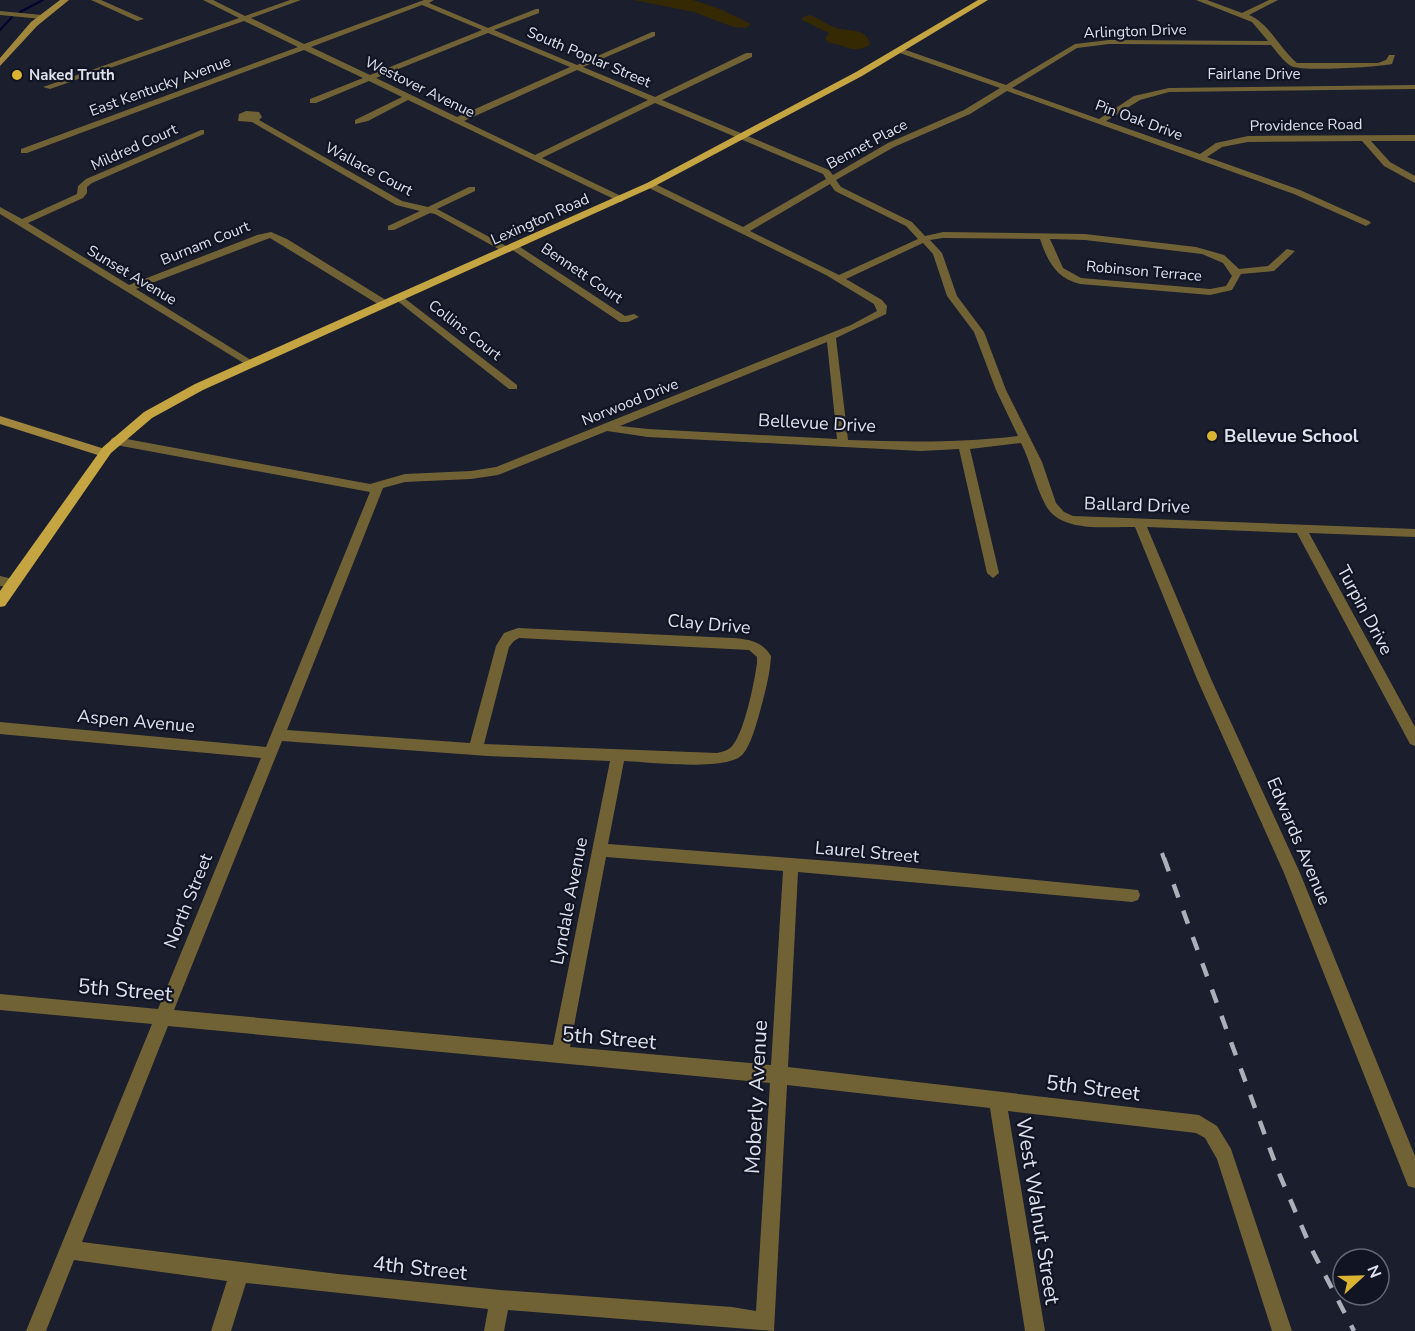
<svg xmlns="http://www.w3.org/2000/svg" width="1415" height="1331" font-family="'Nunito Sans',sans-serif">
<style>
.green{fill:#352904}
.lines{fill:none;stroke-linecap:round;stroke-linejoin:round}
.stream{stroke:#04032e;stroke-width:2}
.street{fill:#716236;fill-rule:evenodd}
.secondary{fill:#a0873d;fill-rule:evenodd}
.primary{fill:#c5a541;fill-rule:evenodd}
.rail-far1{stroke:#abafba;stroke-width:4;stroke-dasharray:10 10;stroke-linecap:butt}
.rail{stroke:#abafba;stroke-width:4.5;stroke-dasharray:14 14;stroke-linecap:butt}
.poi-dot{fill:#dab333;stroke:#111523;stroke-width:2}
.labels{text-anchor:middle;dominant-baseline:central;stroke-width:4.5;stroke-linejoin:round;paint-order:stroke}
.far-street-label{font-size:15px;fill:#dee2ec;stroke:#111523}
.far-poi-label{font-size:15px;font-weight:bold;fill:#dee2ec;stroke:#111523;text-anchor:start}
.street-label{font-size:18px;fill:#dee2ec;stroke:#111523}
.poi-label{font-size:18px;font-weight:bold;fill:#dee2ec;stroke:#111523;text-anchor:start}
.near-street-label{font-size:21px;fill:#dee2ec;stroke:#111523}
</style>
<rect width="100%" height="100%" fill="#1a1e2d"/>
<g class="green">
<path d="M634,0H693L720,9L751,24L746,28L733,27L694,12Z"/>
<path d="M810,15C819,18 828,26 837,28C850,32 867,27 870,45C851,55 846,44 829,43L825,38L829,33L802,20L803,17Z"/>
</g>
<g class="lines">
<g class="stream">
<path d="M20,12L43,0"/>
<path d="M0,30L12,17"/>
</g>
<g class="street">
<path d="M91,0H101L144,19L137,21Z"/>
<path d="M203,0H213L245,16L290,0H301L251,18L304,44L424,0H434L429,3L488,28L536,9H539V13L494,30L577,65L652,32H655V36L583,67L655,97L746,53H752V57L662,100L829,170L833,175L888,143L964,110L1000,88L897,52V48H900L1006,85L1075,44L1109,40L1268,41L1252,22L1196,0H1207L1242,13L1269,0H1278L1249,15C1268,22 1280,49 1297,63H1378L1386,60L1389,55H1395L1392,64C1378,67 1302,72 1291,66C1283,61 1277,52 1271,45L1109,44L1077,48L1012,88L1099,119L1134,96L1169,88L1415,85V89L1169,92L1140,100L1106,121L1200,154L1216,143L1248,136L1415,135V141H1371L1390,162L1415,176V183L1384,166L1362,141L1248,142L1222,147L1207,157L1300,190L1369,221L1371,223L1366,226L1294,194L1007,91L970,114L894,147L836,180L841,187L912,222L925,236L943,232L1085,234L1196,247L1224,255L1239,269L1268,266L1287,249L1295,251L1274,271L1241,274L1232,290L1210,295L1080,284C1056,278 1048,262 1040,239L943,238L930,240L942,253L957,296L984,332L1006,390L1042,462L1056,503L1064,512L1073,516L1415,529V537L1309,533L1415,727V746L1410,744L1297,533L1147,527L1211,679L1300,873L1415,1156V1188L1408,1186L1284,873L1197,679L1135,527C1107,526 1060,534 1045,504C1035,485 1031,463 1021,443L970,449L999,573L993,578L987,573L959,449L921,451L648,437L607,431L498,475L471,479L405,482L383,488L287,730L470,743L496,646L504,633L518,628L732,638C748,639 762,641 771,656C770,676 764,696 759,715C755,728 751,744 743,754C728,772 648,762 624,761L608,844L882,865L1138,890L1140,895L1138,900L1132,902L798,872L788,1067L1199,1115L1217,1126L1231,1149L1292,1331H1272L1217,1159L1205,1138L1196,1133L1008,1111L1045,1331H1025L990,1108L787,1085L774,1331L508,1310L504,1331H484L488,1309L246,1283L231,1331H211L227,1281L74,1260L46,1331H26L152,1024L0,1010V994L158,1009L261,758L0,734V722L266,747L370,492L116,445L110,441L112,438L116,437L370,484L405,474L471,471L496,467L851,325L877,311L874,304L826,275L647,187V183H653L743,227L826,179L823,174L655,103L542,158L623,197V201L620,202L408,100L368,121L355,124V120L402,97L369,81L316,103H310V99L363,78L304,50L27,153H21V149L298,47L244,21L50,89L43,87L239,18ZM422,5L482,30L370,75L311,47ZM488,33L570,67L457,117L376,78ZM577,70L648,100L535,155L464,121ZM830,184L835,191L906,226L918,239L839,275L750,231ZM1050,239L1085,240L1202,254L1223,263L1232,276L1226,286L1210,289L1081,278L1063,268ZM923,243L933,254L947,296L974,332L996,390L1018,436C961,443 906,442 848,440L836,338L886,314L887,306L882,300L846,279ZM827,342L837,439L648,429L620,426ZM519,638L749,650L757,657V663C754,684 745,729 733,745C729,750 723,752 717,753L484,744L509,647L514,641ZM282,741L488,756L610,761L553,1045L174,1010ZM606,857L783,871L771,1065L570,1047ZM168,1026L770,1083L756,1311L732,1307L500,1290L338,1274L82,1242Z"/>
<path d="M0,11L42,15L46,17L42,19L0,15Z"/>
<path d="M246,111L259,112L262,117L259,120L402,201L428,207L469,187H475V191L437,209L510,248L511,245H517L625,316L634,314L639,317L628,322H620L511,249L510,252H504L435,214L430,213L394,230H388V226L420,211L396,205L252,122L238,121L239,114Z"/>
<path d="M201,130H204V134L92,183L87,187V193L83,198L28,223L129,285L257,235L271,232L287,239L389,302V306H381L270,238L136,289L254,362V366L250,367L0,214V207L22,219L77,194L78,186L86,179Z"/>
<path d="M399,294L517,385V389H509L395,299V295Z"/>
<path d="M0,576L17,580L19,583L13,588L0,586Z"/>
</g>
<g class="secondary">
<path d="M60,0H69L37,26L0,66V58L31,22Z"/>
<path d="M0,416L108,450L110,453L104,457L0,424Z"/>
</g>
<path class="primary" d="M978,0H988L862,76L653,187L203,390L152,418L111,453L5,606L0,607V591L103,447L144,412L195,384L647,183L856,72Z"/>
<path class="rail-far1" d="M1162,853L1164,859"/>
<path class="rail" d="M1164,858L1278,1171L1311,1248L1354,1331"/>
</g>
<g class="poi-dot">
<circle cx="17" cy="75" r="6"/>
<circle cx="1212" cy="436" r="6"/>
</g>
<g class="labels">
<g class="far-street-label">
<text transform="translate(1135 31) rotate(-2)">Arlington Drive</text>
<text transform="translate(589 57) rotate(23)">South Poplar Street</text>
<text x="1254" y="74">Fairlane Drive</text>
<text transform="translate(160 86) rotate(-20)">East Kentucky Avenue</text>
<text transform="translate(420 87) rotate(26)">Westover Avenue</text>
<text transform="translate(1139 120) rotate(20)">Pin Oak Drive</text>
<text transform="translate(1306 125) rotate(-1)">Providence Road</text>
<text transform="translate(867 144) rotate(-28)">Bennet Place</text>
<text transform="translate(134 147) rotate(-24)">Mildred Court</text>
<text transform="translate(369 169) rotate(28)">Wallace Court</text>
<text transform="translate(540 219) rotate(-24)">Lexington Road</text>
<text transform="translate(205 243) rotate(-22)">Burnam Court</text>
<text transform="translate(1144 271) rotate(5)">Robinson Terrace</text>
<text transform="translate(582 273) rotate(34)">Bennett Court</text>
<text transform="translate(132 275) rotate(31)">Sunset Avenue</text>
<text transform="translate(465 330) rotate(38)">Collins Court</text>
<text transform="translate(630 402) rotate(-22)">Norwood Drive</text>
</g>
<g class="far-poi-label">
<text x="29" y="75">Naked Truth</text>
</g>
<g class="street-label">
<text transform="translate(817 423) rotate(3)">Bellevue Drive</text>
<text transform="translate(1137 505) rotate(2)">Ballard Drive</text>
<text transform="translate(1365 610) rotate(62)">Turpin Drive</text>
<text transform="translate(709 624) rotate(5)">Clay Drive</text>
<text transform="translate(136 721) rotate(5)">Aspen Avenue</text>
<text transform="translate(1299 841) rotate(67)">Edwards Avenue</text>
<text transform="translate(867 852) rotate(5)">Laurel Street</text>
<text transform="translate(188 901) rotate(-68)">North Street</text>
<text transform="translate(569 901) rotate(-79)">Lyndale Avenue</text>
</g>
<g class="poi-label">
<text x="1224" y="436">Bellevue School</text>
</g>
<g class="near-street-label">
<text transform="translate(125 990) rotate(5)">5th Street</text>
<text transform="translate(609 1038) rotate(5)">5th Street</text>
<text transform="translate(1093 1088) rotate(7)">5th Street</text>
<text transform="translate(756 1097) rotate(-87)">Moberly Avenue</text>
<text transform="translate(1038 1211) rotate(81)">West Walnut Street</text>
<text transform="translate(420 1268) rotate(6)">4th Street</text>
</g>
</g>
<g transform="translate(1361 1277) rotate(68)"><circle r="28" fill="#111523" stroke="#636773" stroke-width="1.5"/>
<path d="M0-4.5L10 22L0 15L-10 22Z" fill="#dab333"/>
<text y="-9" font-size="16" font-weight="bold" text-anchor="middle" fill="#dee2ec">N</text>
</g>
</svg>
